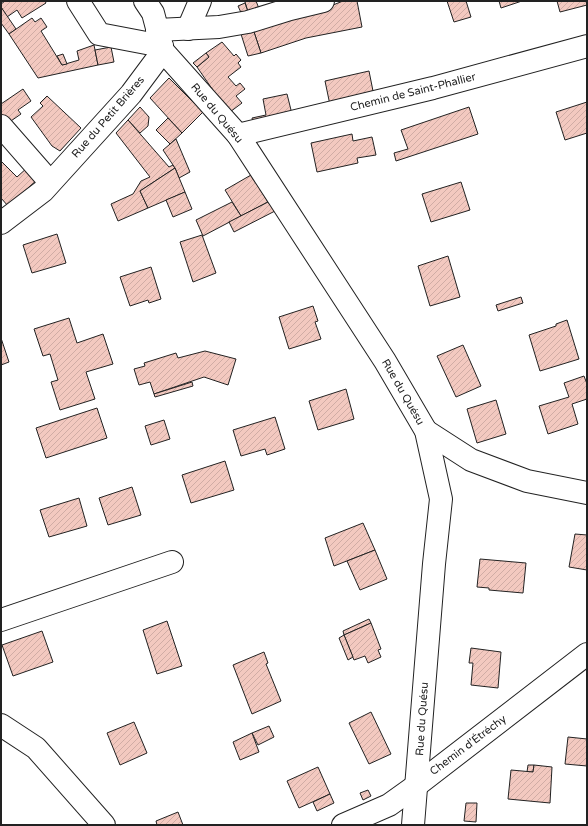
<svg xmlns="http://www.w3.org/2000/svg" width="588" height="826" font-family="'Varela Round',sans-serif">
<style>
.building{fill:url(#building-hatch);stroke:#222}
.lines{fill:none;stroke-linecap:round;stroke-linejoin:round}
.minor-casing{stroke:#222;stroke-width:24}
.minor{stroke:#fff;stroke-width:22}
.labels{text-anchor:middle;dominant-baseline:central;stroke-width:3;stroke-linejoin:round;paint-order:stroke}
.street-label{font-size:11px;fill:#222;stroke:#fff}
</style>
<defs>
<pattern id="building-hatch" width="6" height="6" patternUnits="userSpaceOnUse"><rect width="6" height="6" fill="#f3c9c0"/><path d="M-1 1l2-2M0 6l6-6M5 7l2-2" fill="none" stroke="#d0aca5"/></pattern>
</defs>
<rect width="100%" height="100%" fill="#fff"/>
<g class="building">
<path d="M5,1H45L46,3L22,18L17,10L7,17L1,7V4Z"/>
<path d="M247,1H256L260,11L249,15L245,2Z"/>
<path d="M343,1H357L362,27L306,38L261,53L252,26L318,11Z"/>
<path d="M447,1H466L471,17L454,22Z"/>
<path d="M499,1H522L501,8Z"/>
<path d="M557,1H587V5L560,12Z"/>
<path d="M245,3L249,15L243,17L238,6Z"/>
<path d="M1,7L16,29L9,34L1,23Z"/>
<path d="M32,18L35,22L41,18L47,27L41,31L62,65L79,60L77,51L94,45L98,65L38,78L9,34Z"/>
<path d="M252,26L261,53L248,56L240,31Z"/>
<path d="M222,42L234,56L236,54L241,60L238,63L241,67L228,77L236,86L240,83L245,89L236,96L242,103L230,112L217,96L197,67L209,57L206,53Z"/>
<path d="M111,47L114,62L98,65L95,50Z"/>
<path d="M206,53L209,57L197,67L193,63Z"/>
<path d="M63,54L67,64L62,65L57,56Z"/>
<path d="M369,71L374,96L330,105L325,81Z"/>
<path d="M169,78L203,112L182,133L150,98Z"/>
<path d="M23,89L31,101L18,110L21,114L8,123L1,115V104Z"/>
<path d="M287,94L292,114L253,122L252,118L266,115L263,99Z"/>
<path d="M47,96L81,128L60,151L52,146L31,117L43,106L40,103Z"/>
<path d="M587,102V133L565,140L556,112Z"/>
<path d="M140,107L149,117L148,126L140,133L128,120Z"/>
<path d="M469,107L478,134L396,161L394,153L408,149L401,130Z"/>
<path d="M168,118L182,133L170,144L156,130Z"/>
<path d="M128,120L169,167L173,165L175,168L140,191L148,208L118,221L111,204L133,194L141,181L150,177L116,133Z"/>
<path d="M352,134L353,141L372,137L376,155L357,158L358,163L317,172L311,143Z"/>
<path d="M176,139L190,172L179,178L175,168L163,150Z"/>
<path d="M1,161L17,177L28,167L38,179L8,206L1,198Z"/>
<path d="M175,168L185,192L148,208L140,191Z"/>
<path d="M251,175L268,202L241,216L225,190Z"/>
<path d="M461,182L470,210L431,222L422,194Z"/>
<path d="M185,192L192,209L173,217L166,200Z"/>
<path d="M232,202L241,216L203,236L196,220Z"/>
<path d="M268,202L275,211L234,232L229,222Z"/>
<path d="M57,234L66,263L32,273L23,245Z"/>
<path d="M202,235L216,273L193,282L180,242Z"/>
<path d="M448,256L460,297L430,306L418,266Z"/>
<path d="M151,267L161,299L149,303L148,300L130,306L120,277Z"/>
<path d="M521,297L523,303L498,311L496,305Z"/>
<path d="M313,306L318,321L315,322L321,339L289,349L279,317Z"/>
<path d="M69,318L77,343L103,334L113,364L86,372L95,399L60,410L51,382L58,380L50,354L43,356L34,329Z"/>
<path d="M567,320L579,359L540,371L529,335L556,326V324Z"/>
<path d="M1,338L9,362L1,365Z"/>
<path d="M463,345L481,386L456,397L437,356Z"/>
<path d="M205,351L236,359L228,385L204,377L154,394L150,382L139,385L134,369L145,366L144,363L176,353L178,358Z"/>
<path d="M584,376L587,384V399L572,404L578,424L548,434L539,406L569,397L564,383Z"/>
<path d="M192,382L193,386L155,397L154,394Z"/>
<path d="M346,389L354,419L318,430L309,401Z"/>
<path d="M496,400L506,434L477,443L467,409Z"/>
<path d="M97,408L107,438L46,458L36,428Z"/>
<path d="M275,417L285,449L267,455L265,449L241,456L233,430Z"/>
<path d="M164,420L170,439L151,445L145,426Z"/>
<path d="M225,461L234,490L191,503L182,475Z"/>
<path d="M132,487L141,515L108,525L99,498Z"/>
<path d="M79,498L87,526L49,537L40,510Z"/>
<path d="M363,523L375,550L334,566L325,538Z"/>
<path d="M575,534L587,535V570L569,567Z"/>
<path d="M375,550L387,579L360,590L347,561Z"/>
<path d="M480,559L526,563L523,593L489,590V588L477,587Z"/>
<path d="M369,619L371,623L344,635L343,631Z"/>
<path d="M167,621L182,666L157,674L143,630Z"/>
<path d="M371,623L381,649L378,650L381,657L368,663L365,656L354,660L344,635Z"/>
<path d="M42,631L53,662L13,676L2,645Z"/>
<path d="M344,635L353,657L348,660L339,638Z"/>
<path d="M471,648L501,652L498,688L471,685L473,663H469Z"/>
<path d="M264,652L268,663L266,664L281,701L252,714L233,665Z"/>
<path d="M371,712L391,754L369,764L349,723Z"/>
<path d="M134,722L147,753L120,765L107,733Z"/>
<path d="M269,726L274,737L258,745L252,733Z"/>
<path d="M252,733L259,752L240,760L233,742Z"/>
<path d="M568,737L587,739V766L565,764Z"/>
<path d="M528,765H534L533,772H527Z"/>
<path d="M534,765L552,767L550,803L508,799L511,770L533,772Z"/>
<path d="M318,767L330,794L299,808L287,781Z"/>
<path d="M368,790L371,796L363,800L360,793Z"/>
<path d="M330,794L334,803L317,811L313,802Z"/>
<path d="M466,803H477L476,822L464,821Z"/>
<path d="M178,812L183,825H157L156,821Z"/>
</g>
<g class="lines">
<defs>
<g id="minor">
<path d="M78,1L99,34L162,46"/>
<path d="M145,1L153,13L163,51L238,135L385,361L426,431L441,499L434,564L413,825"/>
<path d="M188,29L200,1"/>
<path d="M157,30L219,27L248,22L290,9L323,1"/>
<path d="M1,126L50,182"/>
<path d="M238,135L433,88L587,46"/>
<path d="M1,223L43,191L131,94L163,51"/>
<path d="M426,431L471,460L527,481L587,493"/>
<path d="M1,620L172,562"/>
<path d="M1,725L36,748L104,825"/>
<path d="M343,825L389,805L417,785L587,654"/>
</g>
</defs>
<use href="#minor" class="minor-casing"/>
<use href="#minor" class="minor"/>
</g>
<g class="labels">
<g class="street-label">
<text transform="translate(413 92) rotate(-14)">Chemin de Saint-Phallier</text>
<text transform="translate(217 113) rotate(50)">Rue du Quésu</text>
<text transform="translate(108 117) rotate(-49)">Rue du Petit Brières</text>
<text transform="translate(403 392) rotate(60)">Rue du Quésu</text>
<text transform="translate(422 719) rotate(-86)">Rue du Quésu</text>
<text transform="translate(468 745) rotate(-37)">Chemin d'Étréchy</text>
</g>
</g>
<rect width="588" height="826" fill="none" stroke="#222222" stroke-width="4"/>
</svg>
